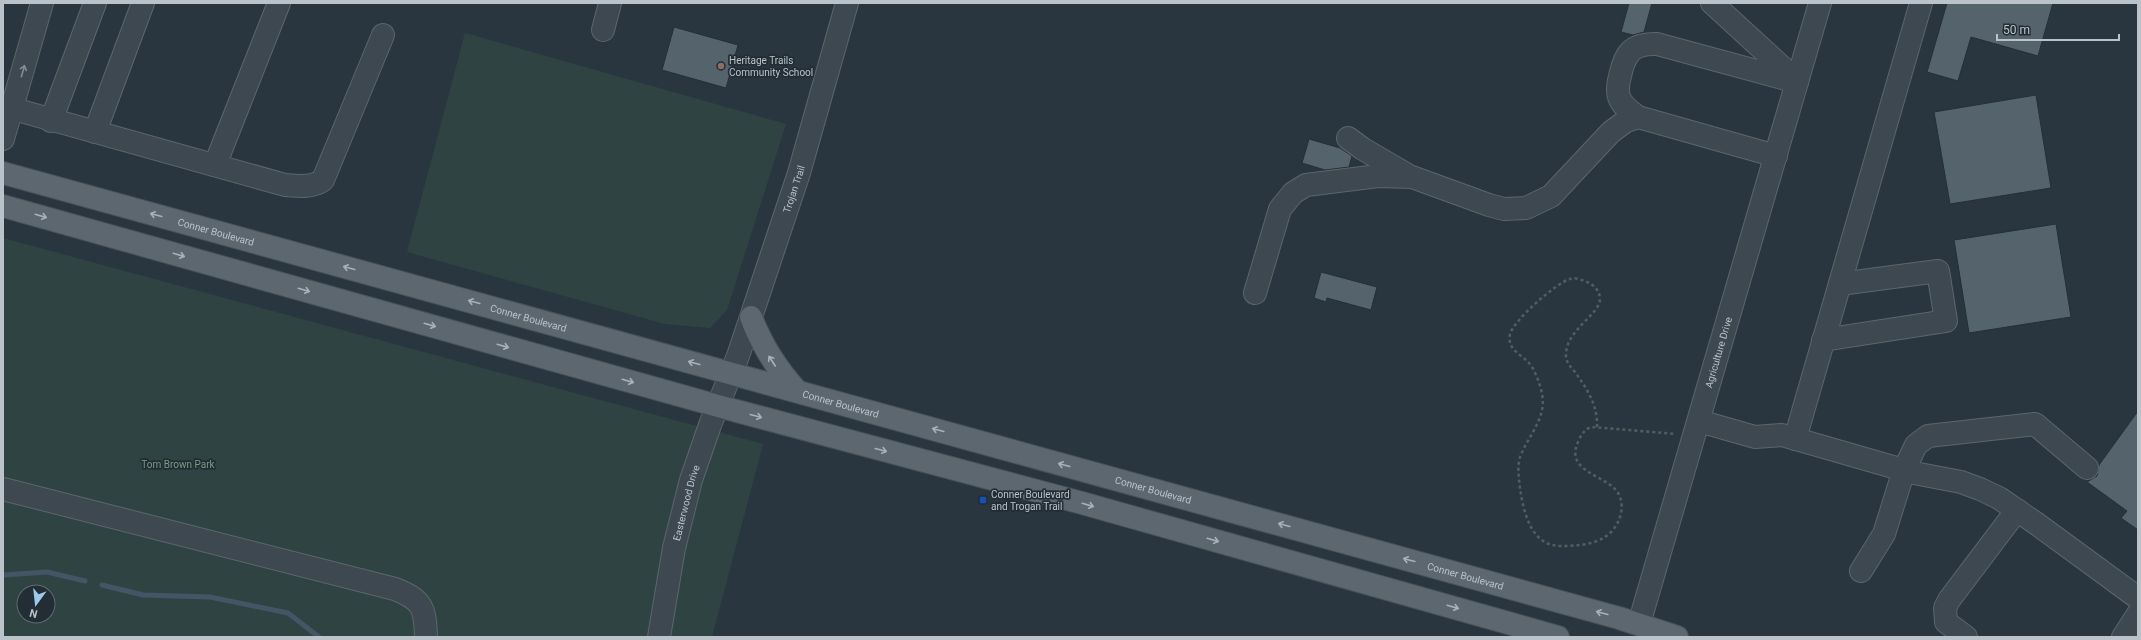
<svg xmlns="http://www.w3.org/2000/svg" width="2141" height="640" font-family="Roboto,sans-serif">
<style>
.green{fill:#2f4442;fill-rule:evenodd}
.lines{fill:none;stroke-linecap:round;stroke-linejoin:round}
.stream{stroke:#425666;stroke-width:5}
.building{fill:#55636c;stroke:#242f37}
.minor-casing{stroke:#5b666d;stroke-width:24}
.major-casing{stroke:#475159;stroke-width:24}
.path{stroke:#4e6160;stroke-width:2.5;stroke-dasharray:3 3;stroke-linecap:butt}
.minor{stroke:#3e4850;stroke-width:22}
.major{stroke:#5c676f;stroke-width:22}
.oneway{stroke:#828c93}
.oneway2{stroke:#a7b1b8}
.education-dot{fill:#8d6e63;stroke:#222d35;stroke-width:1.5}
.transit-dot{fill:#1a4fb4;stroke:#222d35;stroke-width:1.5}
.labels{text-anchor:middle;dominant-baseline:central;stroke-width:3.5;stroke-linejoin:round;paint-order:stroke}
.poi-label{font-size:10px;fill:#bac3ca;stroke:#222d35;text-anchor:start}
.street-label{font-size:10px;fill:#bac3ca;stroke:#222d35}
.park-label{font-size:10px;fill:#7c9d7f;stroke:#222d35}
</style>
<rect width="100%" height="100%" fill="#2a363f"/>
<g class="green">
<path d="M465,33L786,124L727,310L710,328L665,324L407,252Z"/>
<path d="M3,238L763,444L712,637H3ZM24,592H48V616H24Z"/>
</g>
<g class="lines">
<g class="stream">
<path d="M3,575L47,572L85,581"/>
<path d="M102,585L143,595L210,597L288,613L319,637"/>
</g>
</g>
<g class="building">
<path d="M1629,3H1652L1644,32L1633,35L1621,32Z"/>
<path d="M1947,3H2053L2038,56L1971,37L1958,81L1927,72Z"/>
<path d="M674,27L738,45L726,88L662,70Z"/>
<path d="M2036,95L2051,188L1950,204L1934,112Z"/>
<path d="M1309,139L1340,148L1352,156L1349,167L1325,170L1302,163Z"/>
<path d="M2056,224L2071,317L1969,333L1954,240Z"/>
<path d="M1321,272L1377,287L1371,310L1327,298L1326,302L1314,298Z"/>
<path d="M2138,411V530L2121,518L2127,511L2087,482L2097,476L2099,465Z"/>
</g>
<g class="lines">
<defs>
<g id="minor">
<path d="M1712,3L1795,79"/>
<path d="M603,30L610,3"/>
<path d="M3,106L285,185C298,186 312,188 323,180L383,35"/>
<path d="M51,121L95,3"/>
<path d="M95,132L143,3"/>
<path d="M1348,138L1363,149L1406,174"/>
<path d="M3,139L42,3"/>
<path d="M1776,156L1638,117C1631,112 1622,106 1619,97C1617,90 1618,83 1620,76C1625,53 1632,43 1657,44L1797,82"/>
<path d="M215,165L279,3"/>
<path d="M1255,293L1280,209L1293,193L1306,185L1378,176L1412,177L1489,205L1504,209L1526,208L1551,196L1611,132L1626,121L1638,117"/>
<path d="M1823,340L1946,321L1938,271L1840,284"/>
<path d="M1699,421L1755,437L1782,435L1914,473L1961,482L1980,489L1999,498L2037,524L2138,598"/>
<path d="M1795,439L1921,3"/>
<path d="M3,489L395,589C423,600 425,608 426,637"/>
<path d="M1861,571L1884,534L1904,470L1916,445L1928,436L2035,424L2087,468"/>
<path id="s1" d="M1639,624L1820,3"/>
<path id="s2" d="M659,637L674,548L691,480L710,425L738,356L799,173L847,3"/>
<path d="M1966,637L1946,622L1945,608L1949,600L2017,510"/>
<path d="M2123,637L2138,614"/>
</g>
<g id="major">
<path id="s3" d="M3,173L1619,618L1677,637"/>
<path d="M3,206L718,406L1082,503L1558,637"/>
<path d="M751,317C762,346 776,368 797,391"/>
</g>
</defs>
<use href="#minor" class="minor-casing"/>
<use href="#major" class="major-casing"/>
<path class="path" d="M1597,427C1598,405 1587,389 1575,372C1571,367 1567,364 1566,357C1564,330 1601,315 1600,298C1599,290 1594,285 1587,282C1582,280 1575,277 1570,279C1556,283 1514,320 1510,334C1507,349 1519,353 1528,362C1535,369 1540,384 1542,394C1547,418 1528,436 1520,457C1517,467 1519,478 1520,489C1524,513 1531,546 1561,546C1574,546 1592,545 1603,538C1619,530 1629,504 1615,489C1602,475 1565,470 1578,442C1581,435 1584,430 1591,427L1675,434"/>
<use href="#minor" class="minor"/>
<use href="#major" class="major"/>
</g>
<defs><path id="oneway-shaft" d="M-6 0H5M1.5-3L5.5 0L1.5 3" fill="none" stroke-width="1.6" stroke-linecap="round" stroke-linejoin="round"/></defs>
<use class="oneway" href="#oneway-shaft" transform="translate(23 71) rotate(-74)"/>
<g class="oneway2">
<use href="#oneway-shaft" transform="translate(156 215) rotate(-165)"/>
<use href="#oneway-shaft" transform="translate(41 216) rotate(16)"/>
<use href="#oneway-shaft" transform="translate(179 255) rotate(16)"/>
<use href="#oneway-shaft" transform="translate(349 268) rotate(-165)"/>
<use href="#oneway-shaft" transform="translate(304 290) rotate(16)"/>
<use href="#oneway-shaft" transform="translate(474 302) rotate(-165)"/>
<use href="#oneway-shaft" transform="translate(430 325) rotate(16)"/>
<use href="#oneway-shaft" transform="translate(503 346) rotate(16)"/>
<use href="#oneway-shaft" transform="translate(772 361) rotate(-123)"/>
<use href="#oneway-shaft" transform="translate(694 363) rotate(-165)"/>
<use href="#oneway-shaft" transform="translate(628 381) rotate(16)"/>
<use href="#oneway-shaft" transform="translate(756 416) rotate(15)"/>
<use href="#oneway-shaft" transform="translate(938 430) rotate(-165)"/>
<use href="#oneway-shaft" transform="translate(881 450) rotate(15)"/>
<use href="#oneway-shaft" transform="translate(1064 465) rotate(-165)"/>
<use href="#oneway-shaft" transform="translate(1088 505) rotate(16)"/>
<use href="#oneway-shaft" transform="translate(1284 525) rotate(-165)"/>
<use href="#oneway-shaft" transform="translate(1213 540) rotate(16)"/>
<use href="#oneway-shaft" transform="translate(1409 560) rotate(-165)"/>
<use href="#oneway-shaft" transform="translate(1453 607) rotate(16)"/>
<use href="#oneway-shaft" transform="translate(1602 613) rotate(-165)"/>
</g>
<circle class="education-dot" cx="721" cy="66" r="4"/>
<rect class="transit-dot" x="979" y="496" width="8" height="8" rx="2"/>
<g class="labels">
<g class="poi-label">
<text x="729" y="60">Heritage Trails<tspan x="729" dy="12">Community School</tspan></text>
<text x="991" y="494">Conner Boulevard<tspan x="991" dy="12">and Trogan Trail</tspan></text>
</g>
<g class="street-label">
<text stroke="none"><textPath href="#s2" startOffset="469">Trojan Trail</textPath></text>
<text stroke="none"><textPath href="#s3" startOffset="221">Conner Boulevard</textPath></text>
<text stroke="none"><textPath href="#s3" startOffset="545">Conner Boulevard</textPath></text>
<text stroke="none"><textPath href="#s1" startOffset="283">Agriculture Drive</textPath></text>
<text stroke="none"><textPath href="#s3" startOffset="869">Conner Boulevard</textPath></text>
<text stroke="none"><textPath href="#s3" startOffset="1193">Conner Boulevard</textPath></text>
<text stroke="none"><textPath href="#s2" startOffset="137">Easterwood Drive</textPath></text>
<text stroke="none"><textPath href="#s3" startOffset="1517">Conner Boulevard</textPath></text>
</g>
<g class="park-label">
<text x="178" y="464">Tom Brown Park</text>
</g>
</g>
<rect width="2141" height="640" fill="none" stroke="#bac3ca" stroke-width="8"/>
<g transform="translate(36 604) rotate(195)"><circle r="19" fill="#222d35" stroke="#5f6971"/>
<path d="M0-3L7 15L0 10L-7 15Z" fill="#9dc7ed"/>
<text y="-6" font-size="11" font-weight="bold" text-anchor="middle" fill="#bac3ca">N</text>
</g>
<path d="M1997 34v6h122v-6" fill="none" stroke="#bac3ca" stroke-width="2"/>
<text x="2003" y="34" font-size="12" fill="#bac3ca" stroke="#222d35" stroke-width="3" paint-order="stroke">50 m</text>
</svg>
